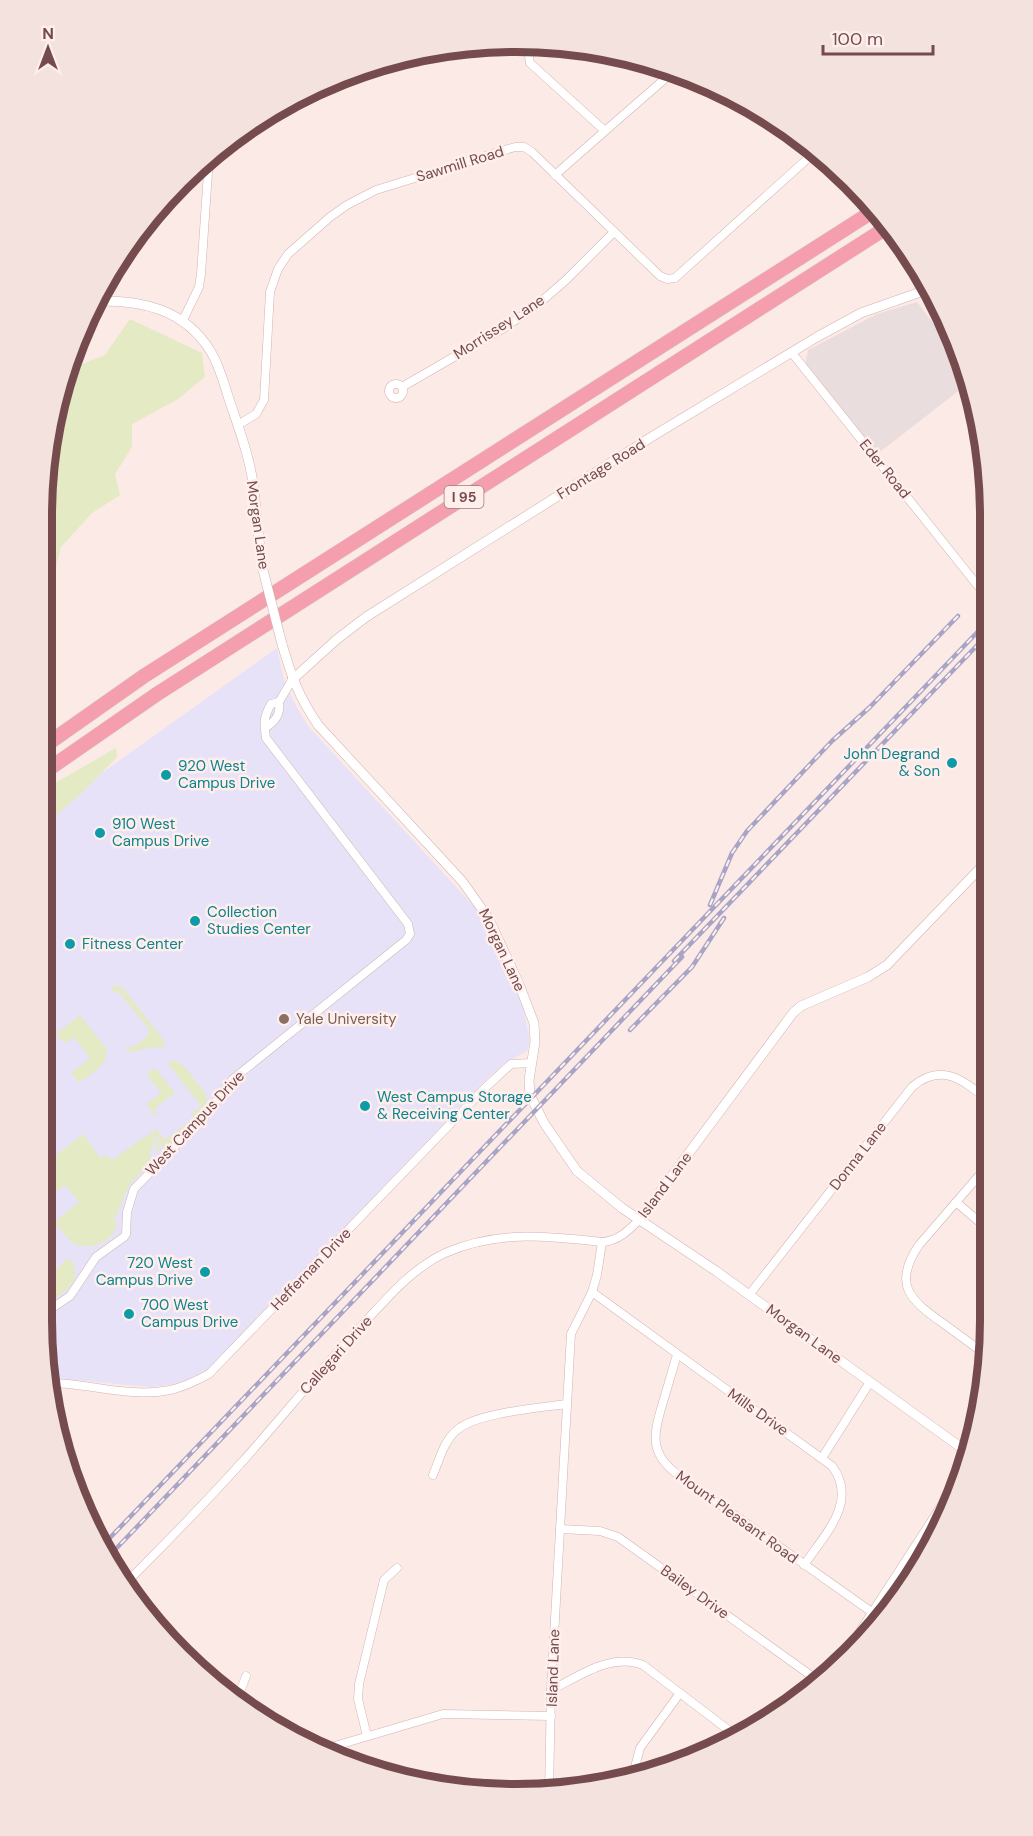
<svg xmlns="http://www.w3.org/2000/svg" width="1033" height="1836" font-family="'DM Sans',sans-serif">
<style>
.industrial{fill:#eadddd}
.education{fill:#e7e2f8}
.green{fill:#e3eac4}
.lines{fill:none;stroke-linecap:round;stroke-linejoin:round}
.stream{stroke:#a1d7c8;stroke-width:2}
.minor-casing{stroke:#d3b3b2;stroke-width:9}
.tertiary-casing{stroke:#d3b3b2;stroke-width:10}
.motorway-casing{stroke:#d6c9ca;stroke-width:15}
.minor{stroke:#fff;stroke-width:8}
.tertiary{stroke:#fff;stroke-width:9}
.motorway{stroke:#f59ead;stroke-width:14}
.rail-casing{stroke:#a8a4c6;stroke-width:4.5}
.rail{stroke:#ffefec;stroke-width:2;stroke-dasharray:7;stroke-linecap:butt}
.tertiary-bridge-casing{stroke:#d3b3b2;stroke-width:10;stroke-linecap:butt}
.tertiary-bridge{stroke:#fff;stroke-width:9}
.culture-dot{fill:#0f9aa8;stroke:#ffefec;stroke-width:2}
.education-dot{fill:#8d6e63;stroke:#ffefec;stroke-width:2}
.labels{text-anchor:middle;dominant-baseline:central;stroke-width:5;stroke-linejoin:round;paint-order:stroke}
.shield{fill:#ffefec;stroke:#9e7c7d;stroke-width:1.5}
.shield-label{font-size:14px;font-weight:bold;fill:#754b4e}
.street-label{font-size:15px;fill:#754b4e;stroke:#ffefec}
.culture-label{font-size:15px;fill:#0d838f;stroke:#ffefec;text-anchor:start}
.education-label{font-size:15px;fill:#785e54;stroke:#ffefec;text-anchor:start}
.rim{fill:none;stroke:#754b4e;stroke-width:8}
</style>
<rect width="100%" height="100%" fill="#fceae6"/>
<path class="industrial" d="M917,302L966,366L970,382L876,455L805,365L808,350L877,314Z"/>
<g class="education">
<path d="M277,648L284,680L296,706L309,727L480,913L523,1006L530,1042L527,1051L506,1062L482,1084L208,1369L189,1379L169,1385L149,1387L52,1378L42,1319L43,815Z"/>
<path d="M949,1504L927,1557L875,1621L923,1546Z"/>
</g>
<g class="green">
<path d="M130,319L202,353L205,377L178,399L132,424V447L115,474L120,495L92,513L61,547L50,593L43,614V486L66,371L105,355Z"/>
<path d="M116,748L117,757L86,789L43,827V790Z"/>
<path d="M118,985L123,988L165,1042L164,1047L146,1048L132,1052L127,1050V1045L132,1048L147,1037L149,1029L117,990L113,993L111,991L112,987Z"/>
<path d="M80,1015L106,1048C110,1065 91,1073 79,1083L71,1073L90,1058L74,1037L66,1043L63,1040L61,1041L56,1034Z"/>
<path d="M170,1060C180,1060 186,1069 192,1076C196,1082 203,1089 206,1095C212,1112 177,1139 166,1150L151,1132L156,1129L165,1140L194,1118L191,1114L201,1106L169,1065Z"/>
<path d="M155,1068L175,1093L154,1109L157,1114L155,1116L146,1104L161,1093L148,1076L149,1072Z"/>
<path d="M150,1133L162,1149L158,1152L155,1143L152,1145C152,1150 151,1155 149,1160C145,1170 134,1178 128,1188C122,1198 121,1210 114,1219L117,1225L113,1234L104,1242L93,1246H79L70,1241L54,1222L79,1202L65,1185L48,1198L42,1193V1166L83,1134L100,1158L106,1155L112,1160Z"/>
<path d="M67,1259L71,1260C86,1282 59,1296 42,1307V1282Z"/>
</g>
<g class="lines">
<path class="stream" d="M46,469L57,445L54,430"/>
<defs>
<g id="minor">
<path d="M530,44L528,49L530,63L605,131L675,70"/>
<path d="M555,175L605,131"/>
<path d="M182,322L199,287L201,274L209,158"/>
<path d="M792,353L978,586"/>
<circle cx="396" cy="391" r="7"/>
<path d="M402,387L504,328L536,306L566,280L614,232"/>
<path d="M238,425L256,414L264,400L270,292L278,269L288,254L330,217L347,205L376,190L515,147H524L532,152L660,276L667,279L675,278L815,152"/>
<path d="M266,727C275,722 281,713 279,702"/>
<path d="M956,1202L990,1231"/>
<path d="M592,1292L832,1466C859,1502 824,1535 804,1565"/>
<path d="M749,1295L912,1087C942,1061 964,1081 989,1101"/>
<path d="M42,1315L70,1296L96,1257L124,1237L126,1234L127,1212L134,1189L208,1112L233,1079L406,940L410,934L408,924L266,738C264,723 263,718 271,704L279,702L292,680"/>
<path d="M677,1355C672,1371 668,1386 663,1402C654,1433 648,1452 677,1474L873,1613"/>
<path d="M989,1357C974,1346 959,1335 944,1324C910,1300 892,1285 919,1245L989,1164"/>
<path d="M53,1383C91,1384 131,1398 170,1390C184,1387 196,1381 209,1374L485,1088L511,1064L532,1063"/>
<path d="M822,1458L870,1382"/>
<path d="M433,1475C439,1461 444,1440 457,1430C476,1413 539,1408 566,1404"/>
<path d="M560,1529L600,1531L618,1537L820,1682"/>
<path d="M126,1583C166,1543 205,1503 243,1461C284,1415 323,1366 366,1321C390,1295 413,1268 445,1253C498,1230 546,1236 602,1242"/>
<path d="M551,1690C578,1677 611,1652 643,1665L735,1735"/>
<path d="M237,1700L246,1676"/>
<path d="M367,1736L358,1699L359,1684L384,1580L397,1568"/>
<path d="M328,1748L443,1714L551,1716"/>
<path d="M635,1767L640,1748L680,1693"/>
<path d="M549,1793L551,1690L571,1334L592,1292L597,1275L602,1242C618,1241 628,1231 639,1220"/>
</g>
<g id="tertiary">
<path d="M96,301C142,300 185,309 211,352C220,367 224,384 229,399C238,426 249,455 253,483C257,512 258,541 263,570"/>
<path d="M282,644C292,678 298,695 318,725L462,881L489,919L519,984L534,1023L535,1042L529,1080L530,1095L544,1123L577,1171L622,1208L716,1271L970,1454"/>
<path d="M292,680L336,640L366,617L653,436L817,337L861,313L929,289"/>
<path d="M639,1220L793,1013L801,1006L868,977L887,965L988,860"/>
<path d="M840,1663L960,1478"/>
</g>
<g id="motorway">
<path d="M43,747L144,676L875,210"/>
<path d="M43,773L157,694L889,226"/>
</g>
</defs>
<use href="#minor" class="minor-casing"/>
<use href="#tertiary" class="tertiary-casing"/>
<use href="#motorway" class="motorway-casing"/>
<use href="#minor" class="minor"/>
<use href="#tertiary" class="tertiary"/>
<use href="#motorway" class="motorway"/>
<defs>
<g id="rail">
<path d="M710,905L732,853L747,831L832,741L870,707L958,616"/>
<path d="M674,961L988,634"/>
<path d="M630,1030L692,967L724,918"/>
<path d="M105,1543L988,621"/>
<path d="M111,1554L682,957"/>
</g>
</defs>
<use href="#rail" class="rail-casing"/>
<use href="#rail" class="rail"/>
<defs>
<path id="tertiary-bridge" d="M263,570L282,644"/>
</defs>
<use href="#tertiary-bridge" class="tertiary-bridge-casing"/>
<use href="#tertiary-bridge" class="tertiary-bridge"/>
</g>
<g class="culture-dot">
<circle cx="952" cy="763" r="6"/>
<circle cx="166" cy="775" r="6"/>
<circle cx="100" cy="833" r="6"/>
<circle cx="195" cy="921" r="6"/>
<circle cx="70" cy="944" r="6"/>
<circle cx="365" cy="1106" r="6"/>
<circle cx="205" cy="1272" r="6"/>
<circle cx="129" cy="1314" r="6"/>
</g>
<circle class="education-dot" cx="284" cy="1019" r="6"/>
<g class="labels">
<rect class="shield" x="444.5" y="486" width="39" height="22" rx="4.5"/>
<g class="shield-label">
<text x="464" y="497">I 95</text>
</g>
<g class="street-label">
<text transform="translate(460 164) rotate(-17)">Sawmill Road</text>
<text transform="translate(499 327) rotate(-33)">Morrissey Lane</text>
<text transform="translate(601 469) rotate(-32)">Frontage Road</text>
<text transform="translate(885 469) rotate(51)">Eder Road</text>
<text transform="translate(258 525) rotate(82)">Morgan Lane</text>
<text transform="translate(502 950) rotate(65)">Morgan Lane</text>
<text transform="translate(195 1123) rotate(-47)">West Campus Drive</text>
<text transform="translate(858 1156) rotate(-52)">Donna Lane</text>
<text transform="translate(665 1185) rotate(-53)">Island Lane</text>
<text transform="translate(311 1269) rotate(-46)">Heffernan Drive</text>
<text transform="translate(804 1334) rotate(36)">Morgan Lane</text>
<text transform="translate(336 1355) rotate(-48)">Callegari Drive</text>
<text transform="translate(758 1412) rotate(35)">Mills Drive</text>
<text transform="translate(737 1517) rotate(36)">Mount Pleasant Road</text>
<text transform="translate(695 1592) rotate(36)">Bailey Drive</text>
<text transform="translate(553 1668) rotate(-88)">Island Lane</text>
</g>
<g class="culture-label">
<text x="940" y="754" text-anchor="end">John Degrand<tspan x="940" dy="17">&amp; Son</tspan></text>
<text x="178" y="766">920 West<tspan x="178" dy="17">Campus Drive</tspan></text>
<text x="112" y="824">910 West<tspan x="112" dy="17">Campus Drive</tspan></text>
<text x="207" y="912">Collection<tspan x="207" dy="17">Studies Center</tspan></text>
<text x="82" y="944">Fitness Center</text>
<text x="377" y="1097">West Campus Storage<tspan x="377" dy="17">&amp; Receiving Center</tspan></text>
<text x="193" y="1263" text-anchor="end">720 West<tspan x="193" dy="17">Campus Drive</tspan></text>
<text x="141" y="1305">700 West<tspan x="141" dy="17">Campus Drive</tspan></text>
</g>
<g class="education-label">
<text x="296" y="1019">Yale University</text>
</g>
</g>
<path d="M0 0H1033V1836H0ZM516 52H516A464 464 0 0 1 980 516V1320A464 464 0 0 1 516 1784H516A464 464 0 0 1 52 1320V516A464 464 0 0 1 516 52Z" fill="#f4e2df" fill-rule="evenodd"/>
<path class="rim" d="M516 52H516A464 464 0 0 1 980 516V1320A464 464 0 0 1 516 1784H516A464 464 0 0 1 52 1320V516A464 464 0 0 1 516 52Z"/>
<g transform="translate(48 48)" stroke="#ffefec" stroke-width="4.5" paint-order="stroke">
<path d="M0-4.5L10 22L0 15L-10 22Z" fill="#754b4e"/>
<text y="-9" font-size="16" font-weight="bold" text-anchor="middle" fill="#754b4e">N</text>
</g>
<path d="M823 45v9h110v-9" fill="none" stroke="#754b4e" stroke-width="3"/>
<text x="832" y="45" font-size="18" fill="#754b4e" stroke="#ffefec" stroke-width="4.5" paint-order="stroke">100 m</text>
</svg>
